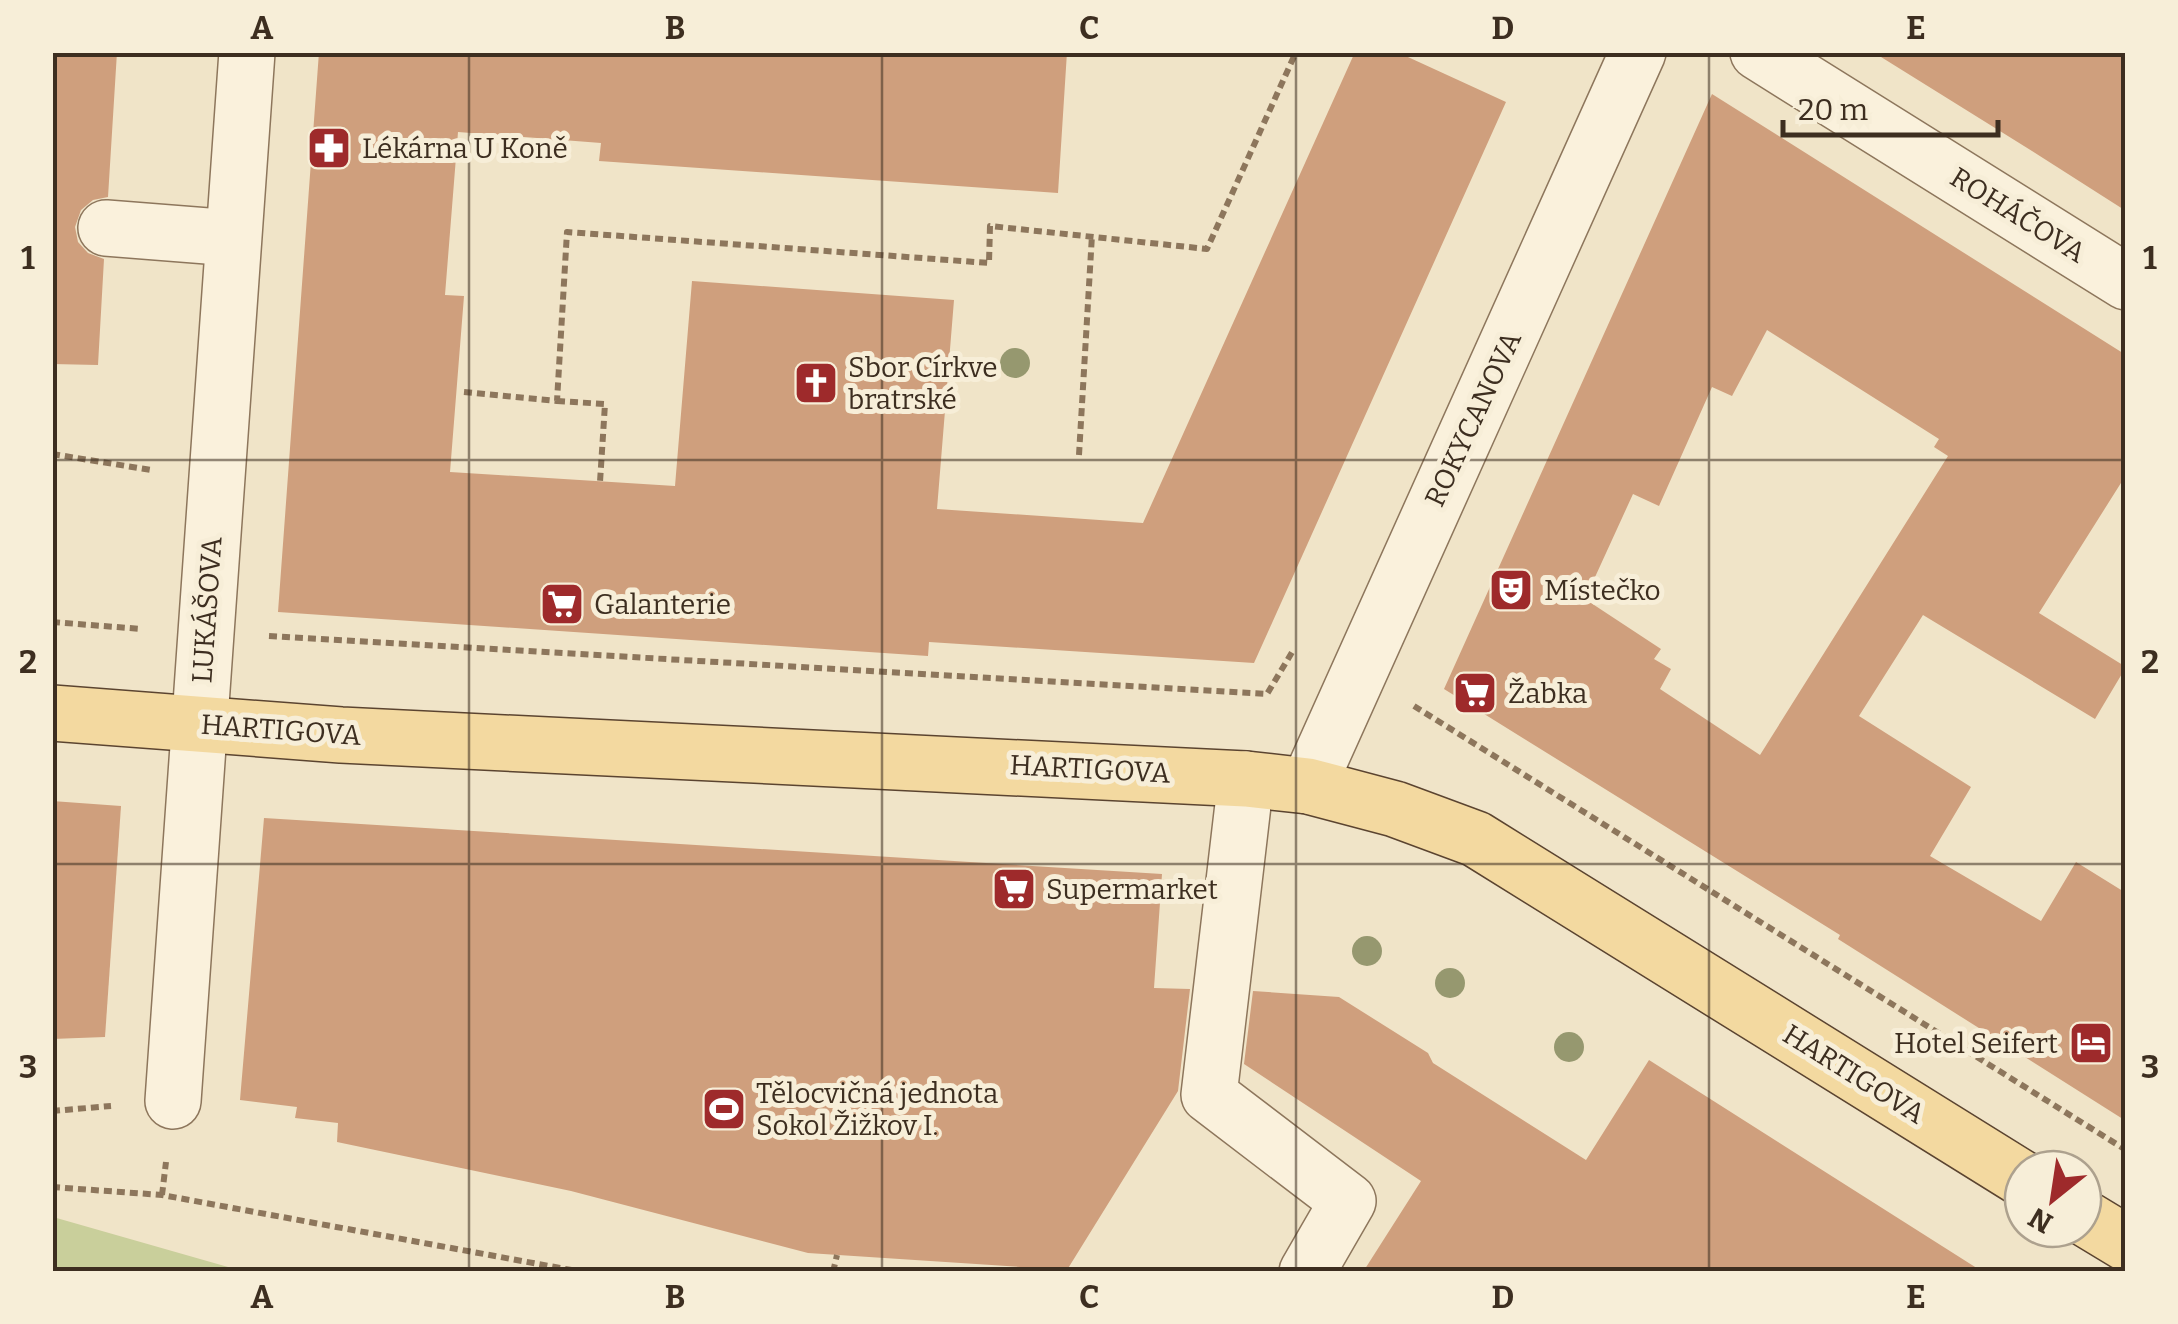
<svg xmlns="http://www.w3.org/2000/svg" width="2178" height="1324" font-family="Bitter,serif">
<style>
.green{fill:#c9cf9b}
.building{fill:#cf9f7d;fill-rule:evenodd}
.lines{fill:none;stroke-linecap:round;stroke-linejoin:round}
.minor-casing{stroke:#8d765c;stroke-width:58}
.major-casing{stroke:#5b4430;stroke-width:58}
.path{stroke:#8d765c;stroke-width:6;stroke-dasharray:8 5;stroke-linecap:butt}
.minor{stroke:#faf1dc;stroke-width:55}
.major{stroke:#f3d9a0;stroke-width:55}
.tree{fill:#96986f}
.grid{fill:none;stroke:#3d2e20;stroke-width:2.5;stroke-opacity:0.55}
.labels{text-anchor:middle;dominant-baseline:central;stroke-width:10;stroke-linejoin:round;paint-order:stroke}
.poi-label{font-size:28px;fill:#3d2e20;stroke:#f7eed8;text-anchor:start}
.street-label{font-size:28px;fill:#3d2e20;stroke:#f7eed8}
.neatline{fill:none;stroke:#3d2e20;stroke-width:4}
.grid-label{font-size:32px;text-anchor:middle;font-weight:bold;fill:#3d2e20}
</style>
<rect width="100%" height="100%" fill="#f0e4c8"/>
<path class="green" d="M53,1217L242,1271H53Z"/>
<g class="building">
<path d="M52,52H117L108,197L93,200L81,210L75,227L78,242L88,253L104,259L98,365L52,364Z"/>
<path d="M319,52H1067L1058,193L599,161L601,143L458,132L445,295L464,296L450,472L675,486L692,281L954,300L937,509L1143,523L1355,52H1397L1506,102L1254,663L929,642L928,656L278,612Z"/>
<path d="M1873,52H2126V211L2032,151Z"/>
<path d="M1712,94L2126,355V475L2039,613L2126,667L2095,719L1923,615L1859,716L1971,787L1930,856L2041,921L2076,862L2126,893V1121L1838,939L1840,935L1444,689ZM1767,330L1939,439L1934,447L1948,456L1760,755L1660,689L1671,669L1654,659L1661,649L1585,599L1633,494L1659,506L1712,387L1732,396Z"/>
<path d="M52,801L121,806L105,1037L52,1039Z"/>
<path d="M264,818L1162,874L1154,988L1190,989L1178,1091L1067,1270L808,1253L571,1191L337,1142L338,1123L295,1118L297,1107L240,1100Z"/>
<path d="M1253,991L1339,997L1428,1053L1433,1063L1586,1160L1649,1060L1983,1272H1363L1421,1181L1244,1064Z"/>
</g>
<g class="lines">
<defs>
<g id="minor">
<path d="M1758,52L2126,282"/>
<path d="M106,228L233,238"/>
<path d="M1246,779L1209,1095L1348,1201L1307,1272"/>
<path d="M1308,786L1638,52"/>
<path d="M173,1101L247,52"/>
</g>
<g id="major">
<path d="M52,713L341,735L1246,779L1308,786L1395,809L1476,839L2023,1179"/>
<path d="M2083,1217L2126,1243"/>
</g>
</defs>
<use href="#minor" class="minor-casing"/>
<use href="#major" class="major-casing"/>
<g class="path">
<path d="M464,392L557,401L567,232L989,263L990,226L1207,249L1296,52"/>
<path d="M557,401L605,404L600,482"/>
<path d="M52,454L151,470"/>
<path d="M1079,455L1092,235"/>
<path d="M52,622L142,629"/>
<path d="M269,636L1267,694L1294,649"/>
<path d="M1414,706L2126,1150"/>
<path d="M52,1111L111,1106"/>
<path d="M52,1187L162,1195L582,1272"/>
<path d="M162,1195L166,1162"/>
<path d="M833,1272L837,1255"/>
</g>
<use href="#minor" class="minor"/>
<use href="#major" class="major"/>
</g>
<g class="tree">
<circle cx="1015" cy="363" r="15"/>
<circle cx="1367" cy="951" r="15"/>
<circle cx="1450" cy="983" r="15"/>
<circle cx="1569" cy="1047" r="15"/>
</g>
<path class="grid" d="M469,52V1272M882,52V1272M1296,52V1272M1709,52V1272M52,460H2126M52,864H2126"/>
<defs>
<symbol id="pharmacy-square" viewBox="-11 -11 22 22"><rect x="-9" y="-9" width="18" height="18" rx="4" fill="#9e2a2b" stroke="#f7eed8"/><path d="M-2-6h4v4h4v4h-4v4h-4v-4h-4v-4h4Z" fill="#fff"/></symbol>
<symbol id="church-square" viewBox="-11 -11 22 22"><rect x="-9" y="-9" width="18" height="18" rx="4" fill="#9e2a2b" stroke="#f7eed8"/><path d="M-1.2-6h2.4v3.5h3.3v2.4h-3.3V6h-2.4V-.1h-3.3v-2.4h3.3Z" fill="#fff"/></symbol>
<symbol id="theatre-square" viewBox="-11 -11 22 22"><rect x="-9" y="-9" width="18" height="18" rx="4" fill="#9e2a2b" stroke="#f7eed8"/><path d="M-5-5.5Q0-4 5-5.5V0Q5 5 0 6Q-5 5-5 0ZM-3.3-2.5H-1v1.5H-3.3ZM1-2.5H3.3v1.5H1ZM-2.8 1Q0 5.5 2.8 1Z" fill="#fff"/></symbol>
<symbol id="supermarket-square" viewBox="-11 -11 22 22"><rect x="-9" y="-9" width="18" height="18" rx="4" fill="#9e2a2b" stroke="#f7eed8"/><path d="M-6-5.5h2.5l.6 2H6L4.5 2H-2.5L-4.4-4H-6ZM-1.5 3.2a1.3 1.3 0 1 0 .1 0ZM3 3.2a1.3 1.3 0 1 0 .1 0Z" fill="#fff"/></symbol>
<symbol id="hotel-square" viewBox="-11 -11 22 22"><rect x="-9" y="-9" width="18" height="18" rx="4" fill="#9e2a2b" stroke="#f7eed8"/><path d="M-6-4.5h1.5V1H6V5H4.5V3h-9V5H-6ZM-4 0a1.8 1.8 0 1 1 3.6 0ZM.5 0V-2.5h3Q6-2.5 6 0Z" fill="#fff"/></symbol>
<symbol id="stadium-square" viewBox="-11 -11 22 22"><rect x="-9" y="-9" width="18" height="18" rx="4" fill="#9e2a2b" stroke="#f7eed8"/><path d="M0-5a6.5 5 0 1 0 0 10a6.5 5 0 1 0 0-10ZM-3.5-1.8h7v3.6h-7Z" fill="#fff"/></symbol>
</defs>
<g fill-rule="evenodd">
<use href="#pharmacy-square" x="304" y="123" width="50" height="50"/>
<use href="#church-square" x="791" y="358" width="50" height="50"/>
<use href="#theatre-square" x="1486" y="565" width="50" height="50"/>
<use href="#supermarket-square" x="537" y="579" width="50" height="50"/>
<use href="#supermarket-square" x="1450" y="668" width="50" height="50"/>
<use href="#supermarket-square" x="989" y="864" width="50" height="50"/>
<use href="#hotel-square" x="2066" y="1018" width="50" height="50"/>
<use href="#stadium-square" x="699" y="1084" width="50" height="50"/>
</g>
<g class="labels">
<g class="poi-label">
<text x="362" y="148">Lékárna U Koně</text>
<text x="848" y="367">Sbor Církve<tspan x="848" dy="32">bratrské</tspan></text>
<text x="1544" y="590">Místečko</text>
<text x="594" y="604">Galanterie</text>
<text x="1508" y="693">Žabka</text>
<text x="1046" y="889">Supermarket</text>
<text x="2058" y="1043" text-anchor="end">Hotel Seifert</text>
<text x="756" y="1093">Tělocvičná jednota<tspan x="756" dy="32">Sokol Žižkov I.</tspan></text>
</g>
<g class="street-label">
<text transform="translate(2018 215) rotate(32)">ROHÁČOVA</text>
<text transform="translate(1473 419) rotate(-65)">ROKYCANOVA</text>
<text transform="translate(207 610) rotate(-86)">LUKÁŠOVA</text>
<text transform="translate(281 730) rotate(4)">HARTIGOVA</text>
<text transform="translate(1090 769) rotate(3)">HARTIGOVA</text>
<text transform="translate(1854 1074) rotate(32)">HARTIGOVA</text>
</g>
</g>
<rect width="2178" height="1324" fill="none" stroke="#f7eed8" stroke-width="110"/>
<g transform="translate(2053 1199) rotate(210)"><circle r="48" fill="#f7eed8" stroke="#ada18e" stroke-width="2.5"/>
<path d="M0-8L18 38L0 25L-18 38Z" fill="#9e2a2b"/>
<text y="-15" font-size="28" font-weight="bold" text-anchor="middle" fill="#3d2e20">N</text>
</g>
<path d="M1783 120v15h215v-15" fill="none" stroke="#3d2e20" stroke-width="5"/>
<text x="1798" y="120" font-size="30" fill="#3d2e20" stroke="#f7eed8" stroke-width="8" paint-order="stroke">20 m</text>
<rect x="55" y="55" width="2068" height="1214" class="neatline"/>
<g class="grid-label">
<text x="262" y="39">A</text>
<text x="675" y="39">B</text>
<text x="1089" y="39">C</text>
<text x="1503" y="39">D</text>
<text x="1916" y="39">E</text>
<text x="28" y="269">1</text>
<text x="2150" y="269">1</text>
<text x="28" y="673">2</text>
<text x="2150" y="673">2</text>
<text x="28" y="1078">3</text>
<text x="2150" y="1078">3</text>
<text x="262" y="1308">A</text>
<text x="675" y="1308">B</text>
<text x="1089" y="1308">C</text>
<text x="1503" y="1308">D</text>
<text x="1916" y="1308">E</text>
</g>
</svg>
